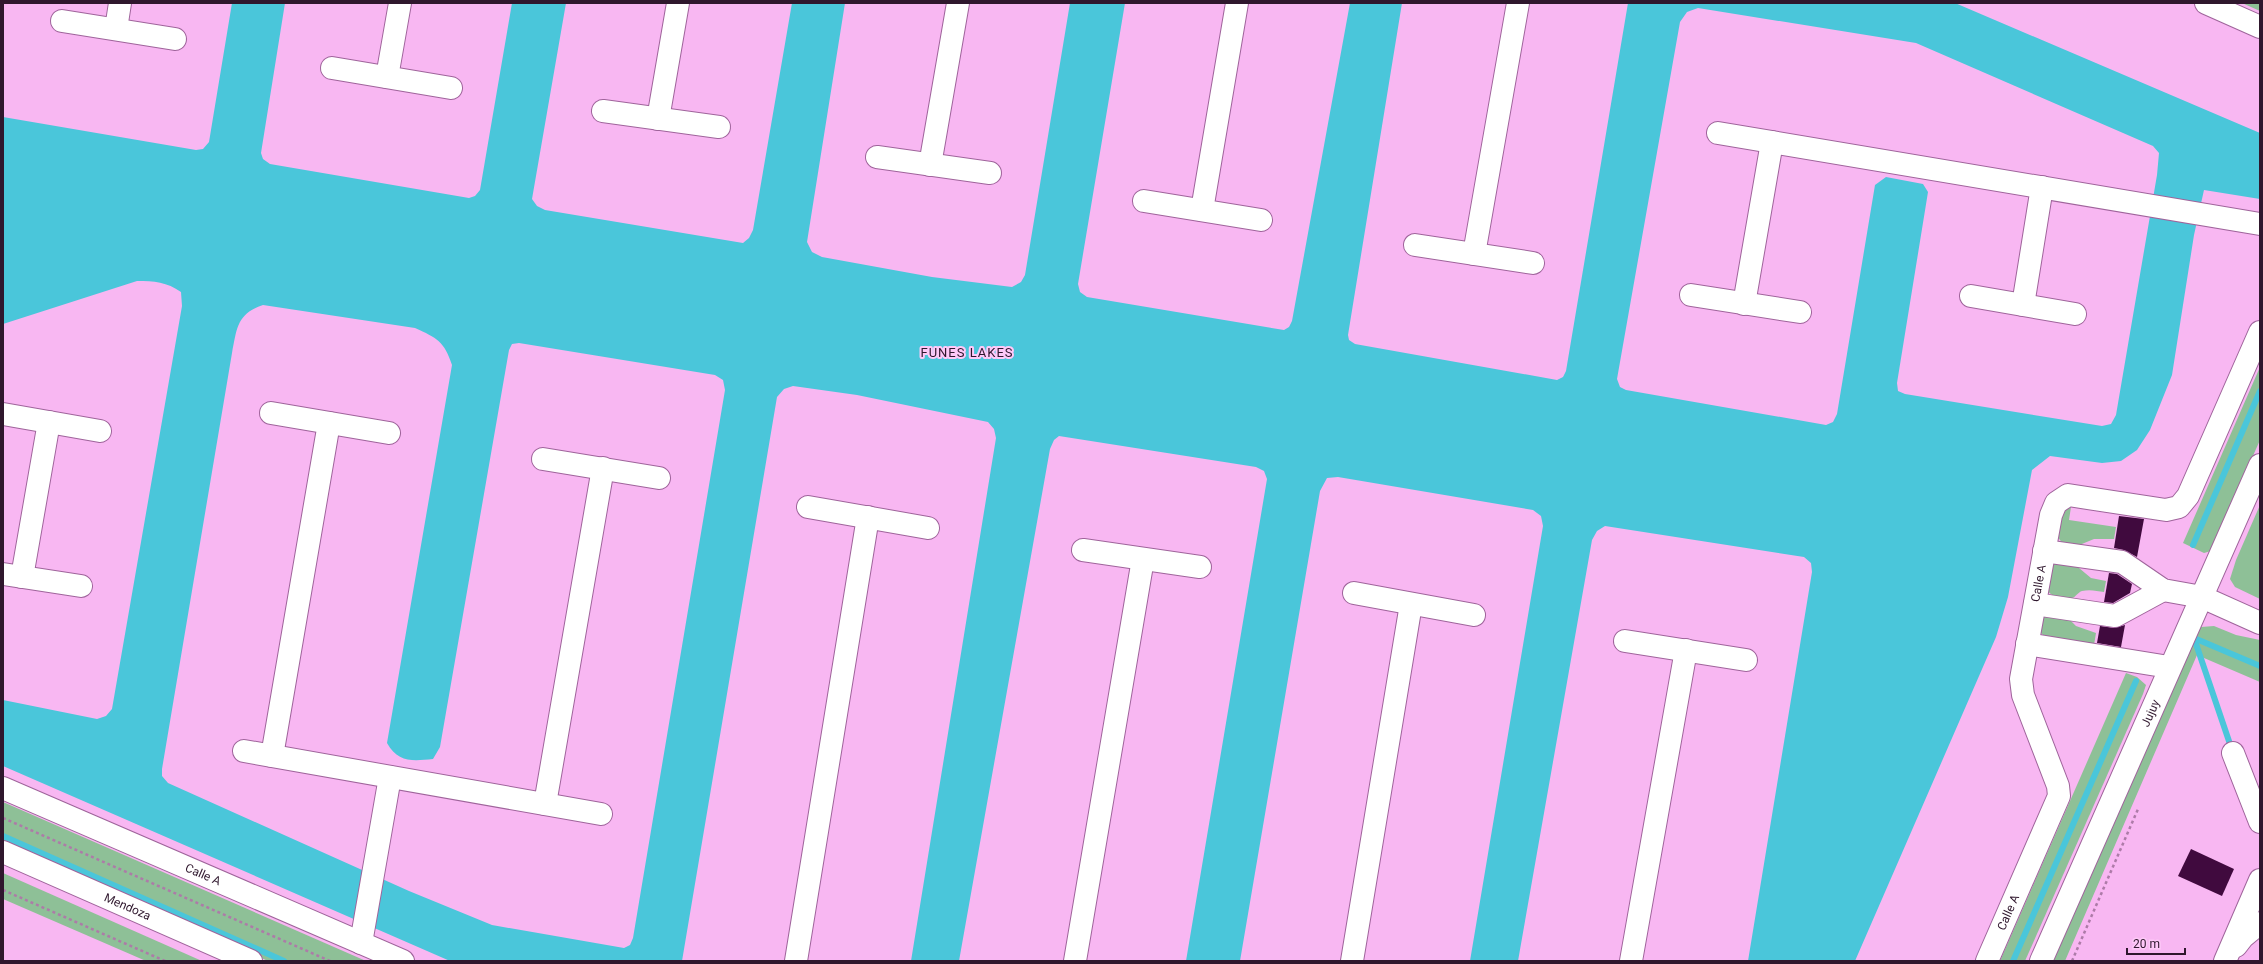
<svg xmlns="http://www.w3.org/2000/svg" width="2263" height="964" font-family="Roboto,sans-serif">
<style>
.green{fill:#8ec097}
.water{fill:#4ac6da;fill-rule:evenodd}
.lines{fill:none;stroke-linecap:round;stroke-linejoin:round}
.stream{stroke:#4ac6da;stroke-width:6}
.building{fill:#400a3e}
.minor-casing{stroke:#9f649b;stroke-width:24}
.path{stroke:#ad7ba8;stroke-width:2.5;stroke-dasharray:3 3;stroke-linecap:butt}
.minor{stroke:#fff;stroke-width:22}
.labels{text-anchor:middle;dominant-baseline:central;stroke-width:4;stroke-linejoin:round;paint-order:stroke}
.street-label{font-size:12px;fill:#2f172d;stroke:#fec9f8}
.neighbourhood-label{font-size:13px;letter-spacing:1px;fill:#2f172d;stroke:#fec9f8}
</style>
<rect width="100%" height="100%" fill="#f8b7f2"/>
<g class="green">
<path d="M2242,3H2260V11Z"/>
<path d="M2260,367V440L2211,551L2204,553L2183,543Z"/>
<path d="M2260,505V599L2235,587L2230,579L2236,560Z"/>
<path d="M2071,507L2069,520L2116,527L2114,539H2094L2077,546L2063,544L2057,536L2061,513Z"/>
<path d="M2057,561L2073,563L2091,578L2106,581L2104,592C2097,591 2090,589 2082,591C2078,592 2076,597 2072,598C2063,601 2052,597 2047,590L2052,565Z"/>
<path d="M2046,614L2070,620L2076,626L2096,633L2094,645L2045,637L2040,632L2042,618Z"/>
<path d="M2214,626L2236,635L2260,640V682L2197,655L2065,961H2051L2193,632L2201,627Z"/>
<path d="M2126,673L2137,677L2146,685L2143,694L2025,961H2000Z"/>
<path d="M3,802L366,961H268L3,844Z"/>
<path d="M3,873L202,961H146L3,899Z"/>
</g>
<path class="water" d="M232,3H285L261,153L263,159L270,164L469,198L475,196L480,190L512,3H566L532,199L537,206L545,210L743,243L749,238L753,230L792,3H845L807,242L812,252L822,257L932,277L1012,287L1021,282L1025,275L1070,3H1125L1078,284L1080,292L1087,297L1284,330L1289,327L1292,321L1350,3H1402L1348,335L1349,340L1355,344L1557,380L1563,377L1566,371L1628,3H1955L2260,133V199L2204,190L2194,235L2172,375L2150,430L2137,450L2121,461L2102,463L2050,456L2032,470L2008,597L1996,637L1855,961H1748L1812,572L1811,563L1804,557L1605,526L1597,531L1592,540L1518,961H1470L1543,526L1541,516L1533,510L1338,477L1327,478L1320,491L1240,961H1186L1267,479L1264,471L1256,467L1059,436L1054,440L1050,449L959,961H911L996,438L994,429L988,422L857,395L793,386L784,389L777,397L682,961H450L3,766V700L97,719L106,716L112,709L182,306L181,292C167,282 154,281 137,281L3,324V117L196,150L203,149L209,142ZM1698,8L1916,43L2153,146L2159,153L2157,175L2116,415L2111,424L2102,426L1905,394L1898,391L1897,383L1928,192L1923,184L1886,177L1875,185L1837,414L1833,422L1826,425L1626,390L1620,387L1617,379L1680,22L1687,12ZM263,305L415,328C437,338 444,341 452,365L387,743C398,763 413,761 433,759L440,747L509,350L512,344L519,343L715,375L723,380L725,390L633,938L630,945L624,948L492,925L409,891L168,783L162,776V769L232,353C237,328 237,314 263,305Z"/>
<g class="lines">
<g class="stream">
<path d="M2193,545L2260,391"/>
<path d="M2194,638L2232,750"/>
<path d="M2194,638L2260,666"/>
<path d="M3,836L284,961"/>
<path d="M2013,961L2136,681"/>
</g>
</g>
<g class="building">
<path d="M2119,516L2144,519L2137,557L2124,550L2114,548Z"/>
<path d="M2109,573L2117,574L2132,584L2130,593L2113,603L2104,602Z"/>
<path d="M2125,625L2121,647L2097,643L2100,626L2114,628Z"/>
<path d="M2191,849L2234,869L2222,896L2178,876Z"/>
</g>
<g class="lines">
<defs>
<g id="minor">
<path d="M2206,3L2260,27"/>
<path d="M62,21L175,39"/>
<path d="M116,29L120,3"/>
<path d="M332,68L451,88"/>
<path d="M387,77L400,3"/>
<path d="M603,111L719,127"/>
<path d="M658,119L678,3"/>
<path d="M1718,133L2260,224"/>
<path d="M877,157L990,173"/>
<path d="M930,165L958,3"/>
<path d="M1144,201L1261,220"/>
<path d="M1202,210L1237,3"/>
<path d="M1415,245L1533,263"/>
<path d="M1474,254L1518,3"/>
<path d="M1691,295L1800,312"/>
<path d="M1971,296L2075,314"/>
<path d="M1744,304L1772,142"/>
<path d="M2023,305L2042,187"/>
<path d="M271,413L389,433"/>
<path d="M3,414L100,431"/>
<path d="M543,459L659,478"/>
<path d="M808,507L928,528"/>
<path d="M1083,550L1200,567"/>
<path d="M2044,551L2122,562L2163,590L2202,597L2260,623"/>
<path d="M3,574L81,586"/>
<path d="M22,577L49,422"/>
<path d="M1354,593L1474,615"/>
<path d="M2035,604L2115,616L2163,590"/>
<path d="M1625,641L1746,660"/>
<path d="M2027,644L2169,667"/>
<path d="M244,751L601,814"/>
<path d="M2233,753L2260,822"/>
<path d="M272,756L329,423"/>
<path id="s1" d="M3,788L403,961"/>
<path d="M545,804L603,468"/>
<path id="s2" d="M3,852L251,961"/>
<path d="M361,943L390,777"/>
<path d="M2236,946L2243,937L2260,923"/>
<path d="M796,961L868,517"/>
<path d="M1075,961L1143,559"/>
<path d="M1352,961L1411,604"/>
<path d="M1631,961L1686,650"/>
<path id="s3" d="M1987,961L2059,796L2058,786L2023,695L2021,679L2051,515L2056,503L2068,495L2166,510L2179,507L2188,496L2260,332"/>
<path id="s4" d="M2041,961L2260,465"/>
<path d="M2225,961L2260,880"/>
</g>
</defs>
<use href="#minor" class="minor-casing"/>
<g class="path">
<path d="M3,818L330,961"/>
<path d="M3,890L165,961"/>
<path d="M2072,961L2138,809"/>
</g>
<use href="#minor" class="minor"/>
</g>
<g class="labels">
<g class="street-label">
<text stroke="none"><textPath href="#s3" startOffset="401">Calle A</textPath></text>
<text stroke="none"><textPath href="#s4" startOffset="271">Jujuy</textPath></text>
<text stroke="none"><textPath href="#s1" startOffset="218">Calle A</textPath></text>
<text stroke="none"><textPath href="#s2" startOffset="136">Mendoza</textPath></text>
<text stroke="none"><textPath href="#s3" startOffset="53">Calle A</textPath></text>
</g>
<g class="neighbourhood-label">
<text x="967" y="352">FUNES LAKES</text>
</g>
</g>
<rect width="2263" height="964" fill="none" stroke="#2f172d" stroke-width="8"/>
<path d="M2127 948v6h58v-6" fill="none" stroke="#2f172d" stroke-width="2"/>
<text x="2133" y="948" font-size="12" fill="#2f172d" stroke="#fec9f8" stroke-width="3" paint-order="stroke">20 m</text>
</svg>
